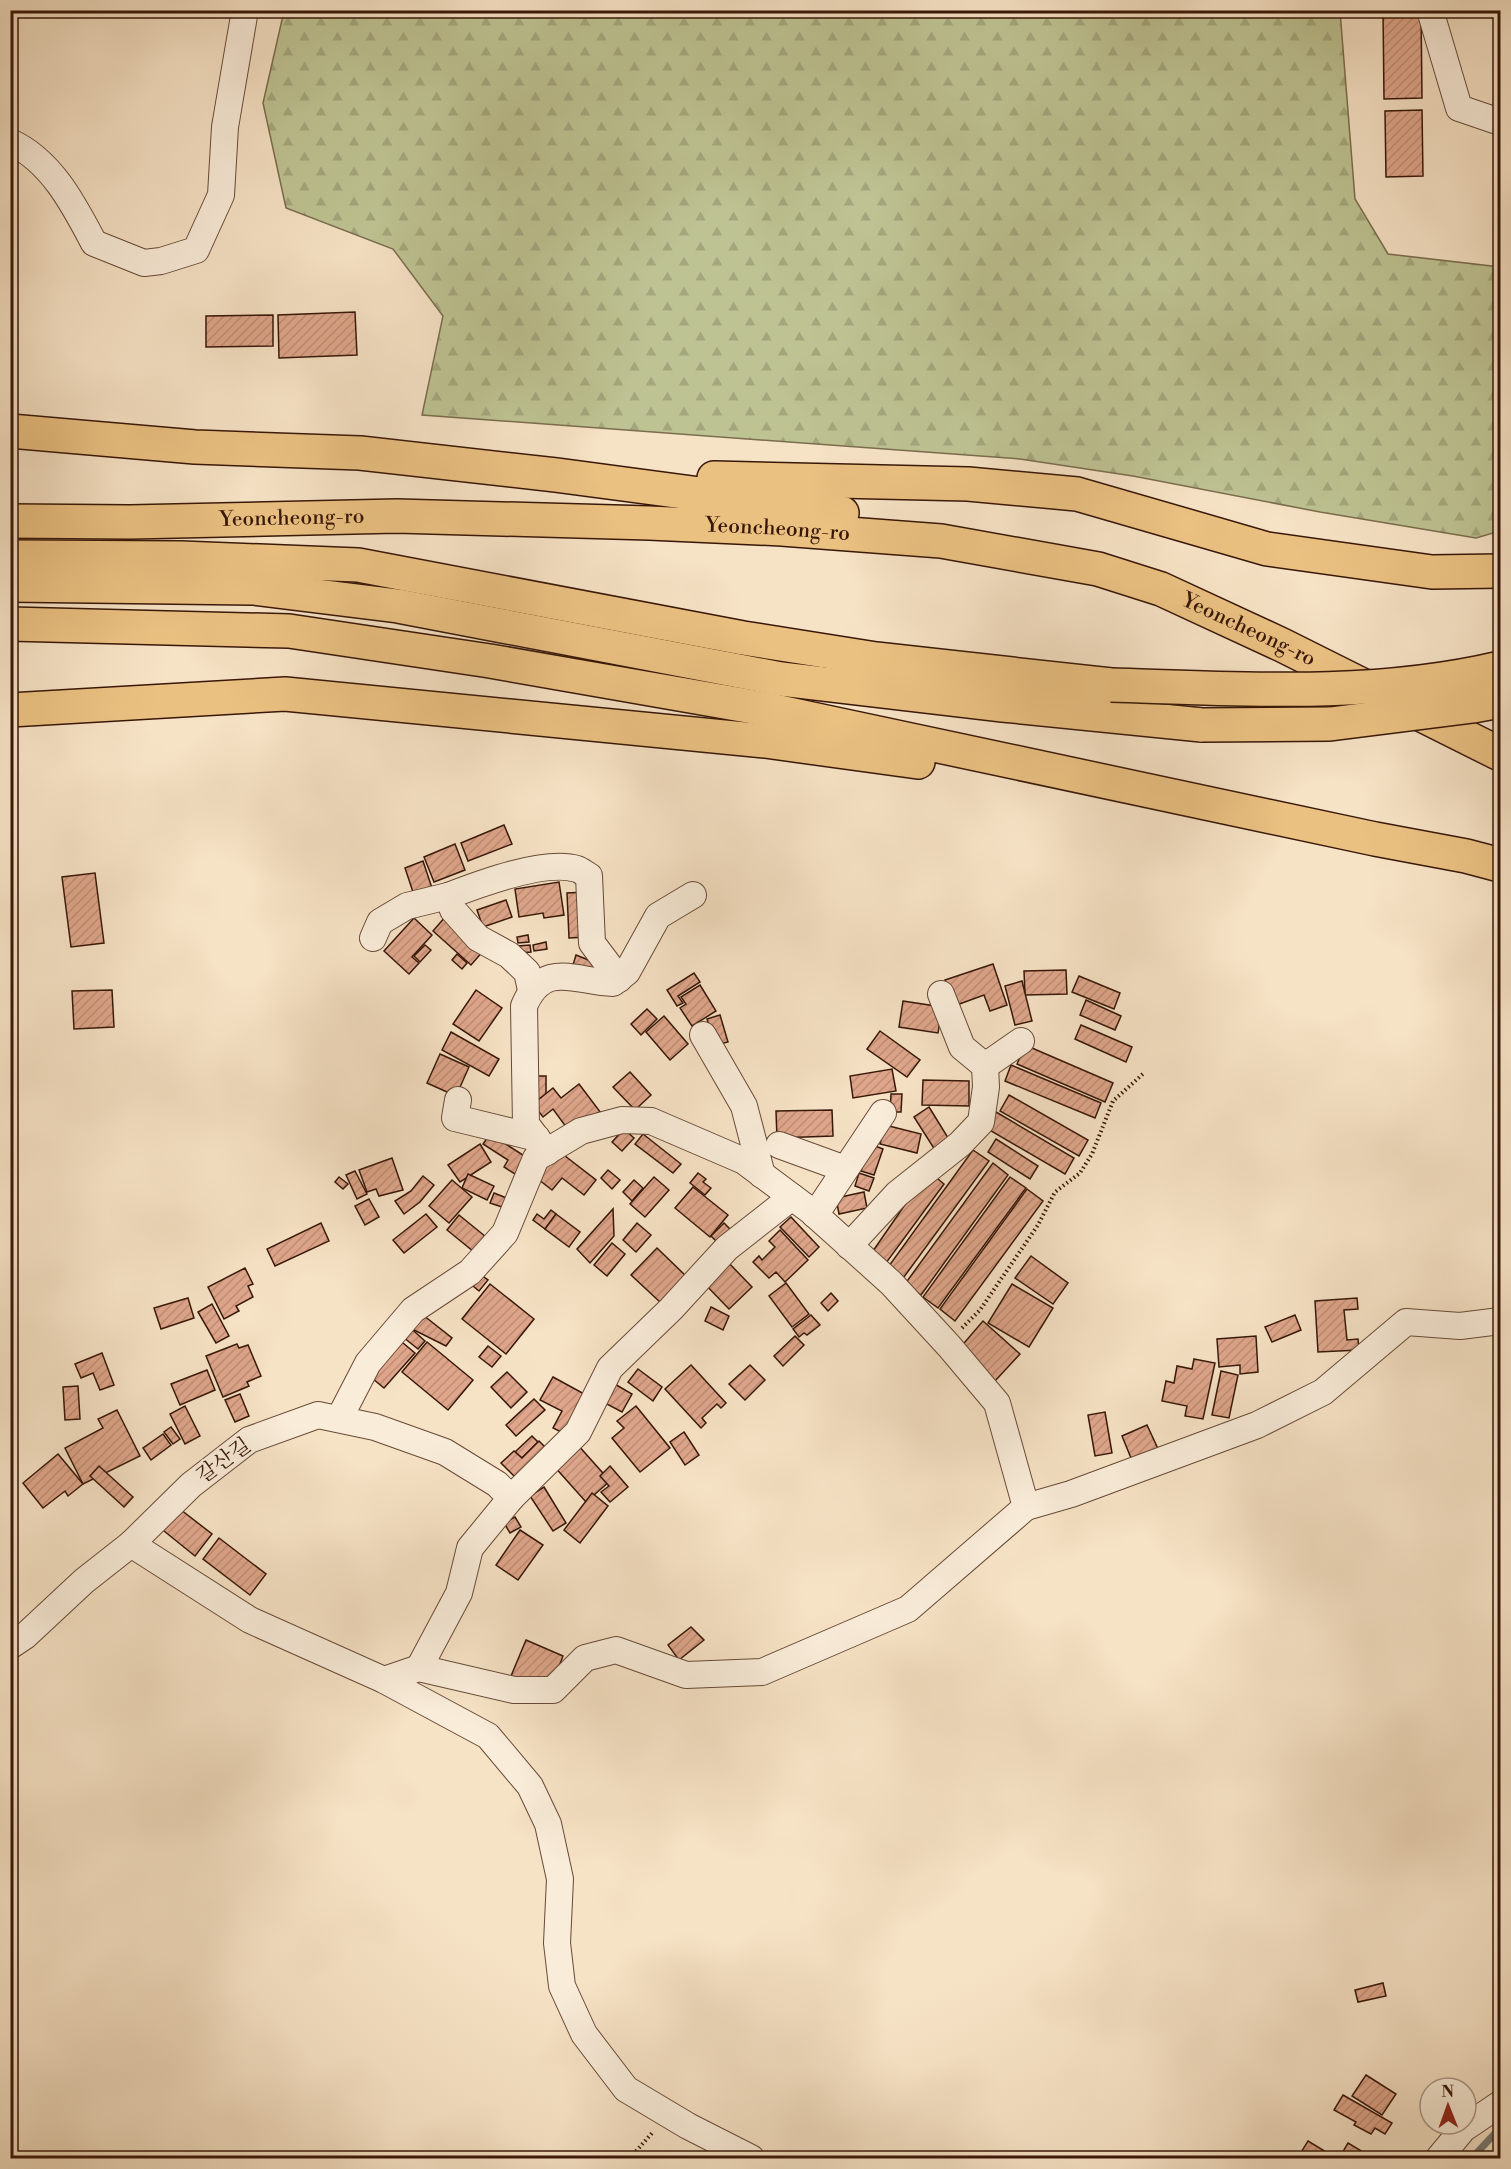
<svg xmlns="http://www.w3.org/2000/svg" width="1511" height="2169" font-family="'Libre Bodoni','Noto Serif KR',serif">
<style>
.forest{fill:url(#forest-firs);stroke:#7b6d4e;stroke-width:1.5}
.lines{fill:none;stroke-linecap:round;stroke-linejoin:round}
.stream{stroke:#777a75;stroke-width:7}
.building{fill:url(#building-hatch);stroke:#381708;stroke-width:1.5}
.minor-casing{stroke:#684a37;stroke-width:28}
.highway-casing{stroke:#381708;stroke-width:36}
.path{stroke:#381708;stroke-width:4;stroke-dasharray:1.5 3;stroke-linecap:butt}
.minor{stroke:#f9ecd9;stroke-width:26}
.highway{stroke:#ebc182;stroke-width:33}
.highway-bridge-casing{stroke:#381708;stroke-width:36;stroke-linecap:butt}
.highway-bridge{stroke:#ebc182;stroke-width:33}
.labels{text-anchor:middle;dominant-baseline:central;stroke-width:4.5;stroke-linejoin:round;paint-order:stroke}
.street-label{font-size:21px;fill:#381708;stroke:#f9ecd9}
</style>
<defs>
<pattern id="forest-firs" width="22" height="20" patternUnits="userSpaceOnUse" patternTransform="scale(1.5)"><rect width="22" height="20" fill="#bec393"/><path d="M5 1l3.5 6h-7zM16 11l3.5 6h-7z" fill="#a4a77d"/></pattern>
<pattern id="building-hatch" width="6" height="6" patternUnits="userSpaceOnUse" patternTransform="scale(1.5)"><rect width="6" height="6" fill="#dfa68b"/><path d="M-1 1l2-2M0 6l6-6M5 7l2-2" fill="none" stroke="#c08e76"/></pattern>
</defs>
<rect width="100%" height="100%" fill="#f6e2c5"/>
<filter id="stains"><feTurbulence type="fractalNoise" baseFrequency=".00333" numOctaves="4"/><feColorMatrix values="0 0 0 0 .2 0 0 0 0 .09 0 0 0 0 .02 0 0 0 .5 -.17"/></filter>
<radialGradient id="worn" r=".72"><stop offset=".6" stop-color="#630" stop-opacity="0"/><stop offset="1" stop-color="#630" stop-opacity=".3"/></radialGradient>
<path class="forest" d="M284,11H1340L1355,199L1388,254L1500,267V531L1476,538L1320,512L1133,476L1020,459L422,415L443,316L393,249L286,208L263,103Z"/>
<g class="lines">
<path class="stream" d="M1472,2158L1500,2128"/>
</g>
<g class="building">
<path d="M1383,10H1421L1422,98L1384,99Z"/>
<path d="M1422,110L1423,176L1386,177L1385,111Z"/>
<path d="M355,312L357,355L279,358L278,315Z"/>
<path d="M273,315V346L206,347V316Z"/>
<path d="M504,825L512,844L468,861L461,843Z"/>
<path d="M455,844L465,870L434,882L424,857Z"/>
<path d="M423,861L432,888L414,895L405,868Z"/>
<path d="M95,873L104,943L71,947L62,877Z"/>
<path d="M559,882L564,915L544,918L543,913L519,917L515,889Z"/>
<path d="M585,892L587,937L569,938L567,893Z"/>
<path d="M506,900L512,917L483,927L477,910Z"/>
<path d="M446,916L484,950L471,965L433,931Z"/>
<path d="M414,918L432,935L412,957L419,963L409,974L384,951Z"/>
<path d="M528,935L529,942L518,943L517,937Z"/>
<path d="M546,942L547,949L534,951L533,945Z"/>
<path d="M425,945L431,950L420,962L414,956Z"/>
<path d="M530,945L531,952L518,953V946Z"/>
<path d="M457,954L467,963L462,969L452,960Z"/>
<path d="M576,955L596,963L592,973L573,965Z"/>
<path d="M993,964L1007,1005L990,1011L984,995L954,1006L945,980Z"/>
<path d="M1066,970L1067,994L1025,995L1024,971Z"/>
<path d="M694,973L700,982L678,996L683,1003L677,1006L667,990Z"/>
<path d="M1079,976L1120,993L1114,1009L1072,992Z"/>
<path d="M1022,981L1032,1021L1015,1025L1005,986Z"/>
<path d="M700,985L716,1011L692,1026L680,1008L686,1004L681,997Z"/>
<path d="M112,990L114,1027L74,1029L72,991Z"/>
<path d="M476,990L502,1008L479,1041L453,1024Z"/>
<path d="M1086,1000L1121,1016L1115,1030L1080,1015Z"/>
<path d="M903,1001L942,1007L938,1033L899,1027Z"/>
<path d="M647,1009L657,1019L641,1035L631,1024Z"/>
<path d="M720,1015L728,1042L715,1045L707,1019Z"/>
<path d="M664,1016L688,1044L670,1060L646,1032Z"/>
<path d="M1081,1025L1132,1047L1126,1062L1075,1039Z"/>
<path d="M880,1031L920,1060L907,1077L867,1049Z"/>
<path d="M451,1032L499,1059L489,1076L442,1050Z"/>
<path d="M1025,1045L1113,1083L1105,1102L1017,1064Z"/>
<path d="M440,1054L469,1067L456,1096L427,1083Z"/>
<path d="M1011,1065L1101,1103L1095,1118L1005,1081Z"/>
<path d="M892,1069L896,1091L853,1098L850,1076Z"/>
<path d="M630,1072L651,1095L635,1110L613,1087Z"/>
<rect x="531" y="1076" width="15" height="26"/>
<path d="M923,1080L969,1081V1106L922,1105Z"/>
<path d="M579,1084L601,1113L572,1135L553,1109L543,1117L533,1104L553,1088L561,1098Z"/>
<path d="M891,1094H902L901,1112H890Z"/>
<path d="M1009,1095L1088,1140L1079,1156L1000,1111Z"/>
<path d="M929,1107L950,1141L935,1150L914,1117Z"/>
<path d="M832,1110L833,1136L777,1138L776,1111Z"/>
<path d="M996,1112L1074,1158L1065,1174L986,1128Z"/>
<path d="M885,1125L921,1134L917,1153L880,1144Z"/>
<path d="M624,1129L634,1138L622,1151L612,1142Z"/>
<path d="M490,1134L526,1157L515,1174L504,1167L508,1160L483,1144Z"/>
<path d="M643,1134L681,1164L673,1173L635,1144Z"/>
<path d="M996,1139L1038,1166L1030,1179L988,1152Z"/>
<path d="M480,1144L491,1162L460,1182L448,1165Z"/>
<path d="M870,1144L883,1149L874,1175L861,1171Z"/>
<path d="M556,1149L596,1180L584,1195L562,1178L552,1190L534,1176Z"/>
<path d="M973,1150L989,1161L901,1281L886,1270Z"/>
<path d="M392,1158L403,1190L379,1196L376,1189L367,1192L359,1170Z"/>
<path d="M993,1163L1008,1175L921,1295L905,1284Z"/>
<path d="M608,1170L620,1180L612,1189L601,1178Z"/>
<path d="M355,1171L367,1194L357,1199L346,1175Z"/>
<path d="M698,1173L706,1179L703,1182L711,1188L705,1195L690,1183Z"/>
<path d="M859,1173L874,1178L869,1191L855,1186Z"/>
<path d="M468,1174L494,1186L487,1200L462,1188Z"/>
<path d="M932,1174L944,1184L886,1263L873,1251L913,1193Z"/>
<path d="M423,1176L434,1185L420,1202L404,1214L395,1201L411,1191Z"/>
<path d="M339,1177L348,1184L343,1189L335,1182Z"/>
<path d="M654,1177L669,1190L645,1217L630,1204Z"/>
<path d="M1010,1177L1026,1188L938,1308L923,1297Z"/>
<path d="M452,1180L472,1197L449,1223L429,1206Z"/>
<path d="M634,1180L643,1188L632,1201L623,1192Z"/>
<path d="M693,1187L728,1215L710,1237L675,1208Z"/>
<path d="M1027,1189L1043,1201L955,1321L940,1309Z"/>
<path d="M864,1192L867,1208L839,1214L836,1198Z"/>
<path d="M494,1193L509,1199L505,1208L490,1203Z"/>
<path d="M369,1199L379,1217L365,1225L355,1206Z"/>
<path d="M613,1209L614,1236L590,1263L577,1249Z"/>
<path d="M551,1210L556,1214L545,1229L533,1220L537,1214L544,1219Z"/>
<path d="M426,1214L437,1227L404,1253L393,1240Z"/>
<path d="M556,1214L580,1232L569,1247L545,1229Z"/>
<path d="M459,1215L491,1241L479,1256L447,1230Z"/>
<path d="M791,1217L819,1247L809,1257L780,1227Z"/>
<path d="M321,1223L329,1241L275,1266L267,1249Z"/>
<path d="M637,1223L651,1235L636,1252L623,1240Z"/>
<path d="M724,1223L733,1232L720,1245L711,1236Z"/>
<path d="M780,1230L808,1260L785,1282L776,1272L769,1278L753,1262L759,1256L762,1260L775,1247L769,1241Z"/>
<path d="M612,1243L625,1254L607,1276L594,1265Z"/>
<path d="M657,1248L687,1277L661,1303L631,1275Z"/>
<path d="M1031,1256L1068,1283L1053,1304L1015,1278Z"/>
<path d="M726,1260L752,1287L729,1309L703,1282Z"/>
<path d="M245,1268L253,1284L248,1286L253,1297L236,1306L239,1311L224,1319L208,1287Z"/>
<path d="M477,1272L488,1280L479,1291L468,1282Z"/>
<path d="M786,1283L809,1314L792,1327L769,1296Z"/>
<path d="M490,1284L534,1319L506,1354L462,1319Z"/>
<path d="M1012,1284L1053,1308L1029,1347L988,1323Z"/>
<path d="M831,1293L838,1301L828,1311L821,1303Z"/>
<path d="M188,1298L194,1318L161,1329L154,1308Z"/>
<path d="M1357,1298L1358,1309L1344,1310L1347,1340L1358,1339L1359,1350L1318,1352L1315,1301Z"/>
<path d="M212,1304L229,1336L216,1343L198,1312Z"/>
<path d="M711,1307L729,1316L723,1330L705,1321Z"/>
<path d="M423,1315L452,1338L446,1346L410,1328Z"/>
<path d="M811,1315L820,1325L807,1335L804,1333L799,1337L793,1329Z"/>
<path d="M1295,1315L1301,1330L1272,1342L1265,1327Z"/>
<path d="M983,1321L1020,1354L995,1381L959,1349Z"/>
<path d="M406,1324L425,1341L418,1349L398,1333Z"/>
<path d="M795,1336L804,1345L783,1366L774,1356Z"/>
<path d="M1256,1336L1258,1372L1240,1374V1365L1219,1367L1217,1339Z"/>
<path d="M397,1338L415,1353L384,1388L367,1374Z"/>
<path d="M427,1342L473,1380L448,1410L402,1372Z"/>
<path d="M237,1344L239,1348L248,1345L261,1376L247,1382L249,1386L223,1397L206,1356Z"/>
<path d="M488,1346L501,1356L492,1367L479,1357Z"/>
<path d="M102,1353L114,1385L100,1390L93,1373L81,1378L75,1364Z"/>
<path d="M1194,1359L1215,1363L1203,1419L1185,1416L1187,1406L1162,1401L1166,1381L1174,1383L1177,1366L1192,1369Z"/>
<path d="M691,1365L726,1403L721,1408L717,1404L702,1418L706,1423L701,1428L665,1389Z"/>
<path d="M750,1365L765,1380L745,1400L729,1384Z"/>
<path d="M638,1369L662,1387L653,1401L628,1382Z"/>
<path d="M207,1370L215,1390L180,1405L171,1384Z"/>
<path d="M1221,1371L1238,1375L1229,1418L1212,1415Z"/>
<path d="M507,1372L527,1392L511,1408L491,1387Z"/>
<path d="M553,1377L588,1396L567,1435L553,1428L562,1411L540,1400Z"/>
<path d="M613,1383L632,1394L622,1412L603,1402Z"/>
<path d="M78,1386L80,1419L65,1420L63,1387Z"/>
<path d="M240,1394L249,1416L235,1422L225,1400Z"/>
<path d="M534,1399L545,1410L516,1436L506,1425Z"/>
<path d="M185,1406L200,1436L185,1444L170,1414Z"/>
<path d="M636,1406L670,1448L640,1472L612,1438L624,1428L617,1421Z"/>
<path d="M117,1410L140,1456L83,1484L65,1448L103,1428L98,1419Z"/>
<path d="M1105,1412L1112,1453L1095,1456L1088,1415Z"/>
<path d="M1147,1425L1159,1451L1133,1463L1122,1436Z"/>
<path d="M171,1427L180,1439L173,1444L164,1432Z"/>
<path d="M684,1432L699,1455L685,1465L670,1442Z"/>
<path d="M163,1434L171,1445L151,1460L143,1448Z"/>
<path d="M532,1436L538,1442L522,1458L515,1452Z"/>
<path d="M539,1441L550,1452L520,1482L501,1463L514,1451L522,1458Z"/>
<path d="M577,1444L610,1481L586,1502L553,1465Z"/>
<path d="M58,1454L83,1484L68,1496L65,1491L43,1508L23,1483Z"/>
<path d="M99,1466L133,1497L124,1507L90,1476Z"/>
<path d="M610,1466L628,1487L610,1502L601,1492L609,1486L600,1476Z"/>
<path d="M544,1487L566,1523L553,1531L530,1496Z"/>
<path d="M592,1493L608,1506L580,1543L564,1530Z"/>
<path d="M176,1506L212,1534L195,1556L159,1527Z"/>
<path d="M515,1517L521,1527L510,1533L504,1523Z"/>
<path d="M520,1530L543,1545L518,1580L496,1565Z"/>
<path d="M219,1538L266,1574L250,1595L203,1559Z"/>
<path d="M691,1627L704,1640L679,1660L668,1645Z"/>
<path d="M526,1640L563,1656L555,1677L523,1680L511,1676Z"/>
<path d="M1383,1983L1386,1996L1358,2002L1355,1990Z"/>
<path d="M1366,2075L1396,2094L1382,2115L1352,2096Z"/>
<path d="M1343,2095L1392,2123L1385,2134L1375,2128L1371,2134L1354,2125L1356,2122L1334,2110Z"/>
<path d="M1308,2141L1336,2158H1306L1300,2154Z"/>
<path d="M1348,2143L1373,2158H1347L1341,2155Z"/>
</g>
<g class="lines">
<defs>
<g id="minor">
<path d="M1430,10L1459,108L1497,121L1500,118"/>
<path d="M10,142C51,160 74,205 94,243L144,263L161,261L196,250L221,195L225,127L245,10"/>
<path d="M373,938L380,922L407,906L448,896"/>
<path d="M531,990L527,972L509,955L478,938L453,910L448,896C479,884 545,859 577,869C581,870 585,874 589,876L592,943L619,979"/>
<path d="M703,1035L744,1106L762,1175"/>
<path d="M985,1066L1021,1041"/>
<path d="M458,1100L455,1118L537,1138"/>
<path d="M779,1145L845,1169"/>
<path d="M547,1152L526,1124L524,1006C544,959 576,982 613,983L627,972L658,916L693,895"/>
<path d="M815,1215L883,1113"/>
<path d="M849,1246L897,1194L960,1144L981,1122L986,1087L985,1066L962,1047L941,994"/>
<path d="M339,1419L368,1363L413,1310L470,1272L505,1233L536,1158L581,1131L622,1120L651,1121L744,1161L811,1211L891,1283L949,1346L997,1403L1026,1507"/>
<path d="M131,1544L250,1620L384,1680L488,1736L530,1786L548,1824L560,1879L557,1943L562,1986L584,2034L626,2089L688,2126L751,2158"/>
<path d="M10,1646L25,1636L84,1581L131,1544L191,1485L249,1440L318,1415L375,1427L445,1452L497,1484L511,1498"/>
<path d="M419,1668L459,1593L470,1548L511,1498L578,1432L610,1368L671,1309L727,1248L792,1197"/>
<path d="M384,1680L419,1668L514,1690H553L585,1658L616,1650L686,1675L762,1672L908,1609L1026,1507L1071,1494L1257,1425L1323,1392L1406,1322L1460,1326L1500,1321"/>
<path d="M1439,2158L1463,2129L1500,2104"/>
</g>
<g id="highway">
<path d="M10,431L195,447L360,453L556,475L842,513"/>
<path d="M714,478L968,484L1077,494L1267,549L1432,572L1500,571"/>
<path id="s1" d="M10,521L130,522L397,516L649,523L782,529L941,541L1098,569L1161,589L1282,645L1500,754"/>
<path d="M10,557L181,558L358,565L743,638L876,659L1111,685"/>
<path d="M10,585L253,588L398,606L781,679L1003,705L1202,725"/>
<path d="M10,624L289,631L490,661L765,709L1375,839L1466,856L1500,865"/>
<path d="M10,710L285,694L765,741L918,762"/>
</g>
</defs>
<use href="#minor" class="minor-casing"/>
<use href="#highway" class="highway-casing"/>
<g class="path">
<path d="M962,1328L980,1310L1038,1225L1055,1192L1080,1173L1092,1154L1113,1101L1144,1073"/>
<path d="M630,2158L653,2132"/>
</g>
<use href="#minor" class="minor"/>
<use href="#highway" class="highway"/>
<defs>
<g id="highway-bridge">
<path d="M1111,685C1241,689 1373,698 1500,668"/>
<path d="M1202,725L1330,724L1473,706L1500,701"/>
</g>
</defs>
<use href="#highway-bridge" class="highway-bridge-casing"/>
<use href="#highway-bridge" class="highway-bridge"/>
</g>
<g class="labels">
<g class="street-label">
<text stroke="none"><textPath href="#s1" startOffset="282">Yeoncheong-ro</textPath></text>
<text stroke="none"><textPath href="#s1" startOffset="768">Yeoncheong-ro</textPath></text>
<text stroke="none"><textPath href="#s1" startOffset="1254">Yeoncheong-ro</textPath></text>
<text transform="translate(224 1461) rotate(-36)">갈산길</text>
</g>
</g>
<rect width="1511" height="2169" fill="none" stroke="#f6e2c5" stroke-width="36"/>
<rect x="12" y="12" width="1487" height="2145" fill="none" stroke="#381708" stroke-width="3"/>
<rect x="18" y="18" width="1475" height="2133" fill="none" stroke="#381708" stroke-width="1.5"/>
<g transform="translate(1448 2106) rotate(359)"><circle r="28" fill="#f9ecd9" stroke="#ac9785" stroke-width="1.5"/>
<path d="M0-4.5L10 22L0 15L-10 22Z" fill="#8f2418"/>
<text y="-9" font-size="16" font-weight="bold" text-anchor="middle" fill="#381708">N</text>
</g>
<rect width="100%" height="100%" filter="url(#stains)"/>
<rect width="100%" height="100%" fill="url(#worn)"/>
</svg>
